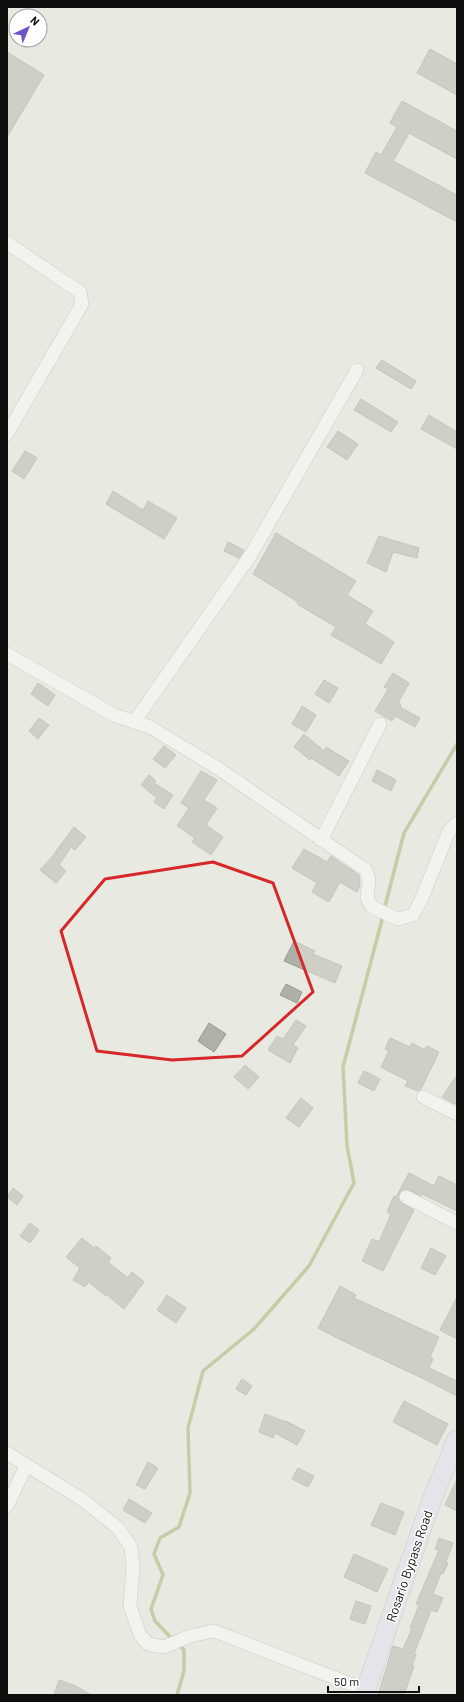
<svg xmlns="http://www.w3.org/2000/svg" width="464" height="1702" font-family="Barlow,sans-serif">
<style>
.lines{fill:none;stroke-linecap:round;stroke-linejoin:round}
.stream{stroke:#9cac5d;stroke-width:3.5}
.building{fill:#afb1a8;stroke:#989a92}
.minor-casing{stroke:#a6a89f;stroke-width:14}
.secondary-casing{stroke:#a6a89f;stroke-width:20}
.minor{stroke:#fff;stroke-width:13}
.secondary{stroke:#e1ddf5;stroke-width:19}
.marked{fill:none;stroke:#d62828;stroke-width:3;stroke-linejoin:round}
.labels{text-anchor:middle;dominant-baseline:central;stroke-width:3;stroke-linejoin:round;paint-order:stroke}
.street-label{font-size:13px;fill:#0e0f0c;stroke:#fff}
</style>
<rect width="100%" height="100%" fill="#e8eae1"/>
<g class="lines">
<g class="stream">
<path d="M384,910L404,833L457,744"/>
<path d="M173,1640L155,1621L151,1609L163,1575L154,1554L160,1538L179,1527L190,1493L188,1428L203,1371L254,1329L309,1266L354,1183L347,1145L343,1067L383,916"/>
<path d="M177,1695L184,1671V1650L178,1644"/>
</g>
</g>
<g class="building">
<path d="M430,49L457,64V95L417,73Z"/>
<path d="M7,52L44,75L7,137Z"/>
<path d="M402,101L457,131V159L409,133L393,161L457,195V222L365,173L376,152L381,155L397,127L390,123Z"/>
<path d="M382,360L416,381L411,389L376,368Z"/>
<path d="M361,399L398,422L391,432L354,410Z"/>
<path d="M429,415L457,432V449L421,429Z"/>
<path d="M338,431L358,444L347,460L327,447Z"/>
<path d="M25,451L37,458L24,479L12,471Z"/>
<path d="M113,491L143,510L148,501L177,518L164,539L106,504Z"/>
<path d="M276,533L356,581L347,595L373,611L365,624L394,642L381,664L331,635L336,627L297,604L298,602L253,574Z"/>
<path d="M379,536L419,548L417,558L393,552L386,572L367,563Z"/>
<path d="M228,542L244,550L239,558L224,551Z"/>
<path d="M393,673L409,683L398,703L401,705L400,707L420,718L415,727L395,716L392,721L375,711L388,689L384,687Z"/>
<path d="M324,680L338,688L329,703L315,694Z"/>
<path d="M38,683L55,695L48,706L31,694Z"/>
<path d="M302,706L316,715L306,732L292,724Z"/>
<path d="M39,718L49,725L38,739L29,731Z"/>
<path d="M304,734L324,751L326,747L349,761L339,776L311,758L310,760L294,747Z"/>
<path d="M164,746L176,755L165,768L153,759Z"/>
<path d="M377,770L396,780L391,791L372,781Z"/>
<path d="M201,771L217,780L204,800L217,808L206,825L223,837L211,855L192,842L195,838L177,826L189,808L181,803Z"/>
<path d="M149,775L156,781L154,783L173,795L164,809L154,802L157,798L141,785Z"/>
<path d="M74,827L86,837L75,850L71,847L59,865L66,871L56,883L40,870L51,858Z"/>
<path d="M304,849L327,862L331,856L359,875L360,886L357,892L340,882L329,902L312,892L317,883L292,868Z"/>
<path d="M294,941L315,951L313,954L342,966L335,983L284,961Z"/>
<path d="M286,984L302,992L297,1003L280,995Z"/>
<path d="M296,1020L306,1026L293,1045L298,1048L290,1063L268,1050L277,1036L283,1039Z"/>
<path d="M209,1023L226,1034L214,1052L198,1041Z"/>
<path d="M390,1038L410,1047L412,1043L425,1050L427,1046L439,1052L421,1089L418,1091L405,1086L408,1081L381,1067L389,1051L385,1049Z"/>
<path d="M245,1065L259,1077L248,1089L234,1077Z"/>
<path d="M364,1071L380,1079L374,1091L358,1083Z"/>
<path d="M457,1075V1101L455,1104L442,1097Z"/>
<path d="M301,1098L313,1108L299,1127L286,1118Z"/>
<path d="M409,1173L434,1186L439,1176L457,1185V1211L422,1194L421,1196L409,1190L401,1191L398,1197L400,1202L414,1210L383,1271L362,1261L372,1239L379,1242L391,1214L387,1212L394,1196L396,1197Z"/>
<path d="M13,1188L23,1196L17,1205L7,1197Z"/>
<path d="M30,1223L39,1230L30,1243L20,1236Z"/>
<path d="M82,1238L94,1248L96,1246L111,1258L108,1262L128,1278L132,1272L144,1282L124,1309L107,1295L106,1296L89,1282L85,1287L73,1280L80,1268L66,1257Z"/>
<path d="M431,1248L446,1256L435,1275L421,1268Z"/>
<path d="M340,1286L356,1295L354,1298L439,1337L430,1357L433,1359L429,1368L457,1381V1396L426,1380L339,1339L318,1328Z"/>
<path d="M167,1295L186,1308L176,1323L157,1310Z"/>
<path d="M457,1297V1339L440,1330Z"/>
<path d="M242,1379L252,1386L246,1395L236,1389Z"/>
<path d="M404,1401L448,1424L437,1445L393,1422Z"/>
<path d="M265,1414L286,1422V1421L305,1431L297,1445L275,1433L273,1438L259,1432Z"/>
<path d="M148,1462L158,1468L145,1489L136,1485Z"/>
<path d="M298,1468L314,1476L308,1487L292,1479Z"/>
<path d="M457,1479V1511L445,1505Z"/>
<path d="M129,1499L152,1513L145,1523L123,1510Z"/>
<path d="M381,1503L404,1512L395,1535L371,1525Z"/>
<path d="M439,1538L453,1543L446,1562L448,1563L443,1574L441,1573L433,1594L443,1598L437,1612L431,1610L414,1654L416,1655L412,1666H414L404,1695H378L393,1646L403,1649L412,1629L410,1628L419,1605L416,1604L439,1550L435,1549Z"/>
<path d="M354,1554L388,1569L377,1592L344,1577Z"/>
<path d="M356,1601L371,1606L365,1624L350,1619Z"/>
<path d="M59,1680L76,1686L91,1695H54Z"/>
</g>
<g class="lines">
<defs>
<g id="minor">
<path d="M7,243L80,292L82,304L7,434"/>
<path d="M7,654L114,715L150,727L219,769L366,870L369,880L367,898L372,907L398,919L413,915L421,900L449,831L457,823"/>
<path d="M134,722L250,556L357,370"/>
<path d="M321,840L380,724"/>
<path d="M423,1097L457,1114"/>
<path d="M406,1197L457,1223"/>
<path d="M7,1453L83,1500L118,1528L131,1547L133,1568L130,1606L140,1635L148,1644L164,1647L190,1636L214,1631L366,1690"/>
<path d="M7,1506L26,1466"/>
</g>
<path id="secondary" d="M364,1695L431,1502L457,1439"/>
</defs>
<use href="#minor" class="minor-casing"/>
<use href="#secondary" class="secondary-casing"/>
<use href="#minor" class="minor"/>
<use href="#secondary" class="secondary"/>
</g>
<path d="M0 0H464V1702H0ZM213,862L273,883L313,992L242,1056L172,1060L97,1051L61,931L105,879Z" fill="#e8eae1" fill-opacity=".55" fill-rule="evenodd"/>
<path class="marked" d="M213,862L273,883L313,992L242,1056L172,1060L97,1051L61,931L105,879Z"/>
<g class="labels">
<g class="street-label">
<text transform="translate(409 1566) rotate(-71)">Rosario Bypass Road</text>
</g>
</g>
<rect width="464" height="1702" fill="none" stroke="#0e0f0c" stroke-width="16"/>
<g transform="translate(28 28) rotate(44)"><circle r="19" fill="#ffffff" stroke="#9f9f9e"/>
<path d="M0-3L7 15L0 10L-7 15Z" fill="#6f51ca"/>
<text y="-6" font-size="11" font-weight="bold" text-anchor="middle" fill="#0e0f0c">N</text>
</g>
<path d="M328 1686v6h91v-6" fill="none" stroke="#0e0f0c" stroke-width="2"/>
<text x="334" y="1686" font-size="12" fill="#0e0f0c" stroke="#ffffff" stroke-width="3" paint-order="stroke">50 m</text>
</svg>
